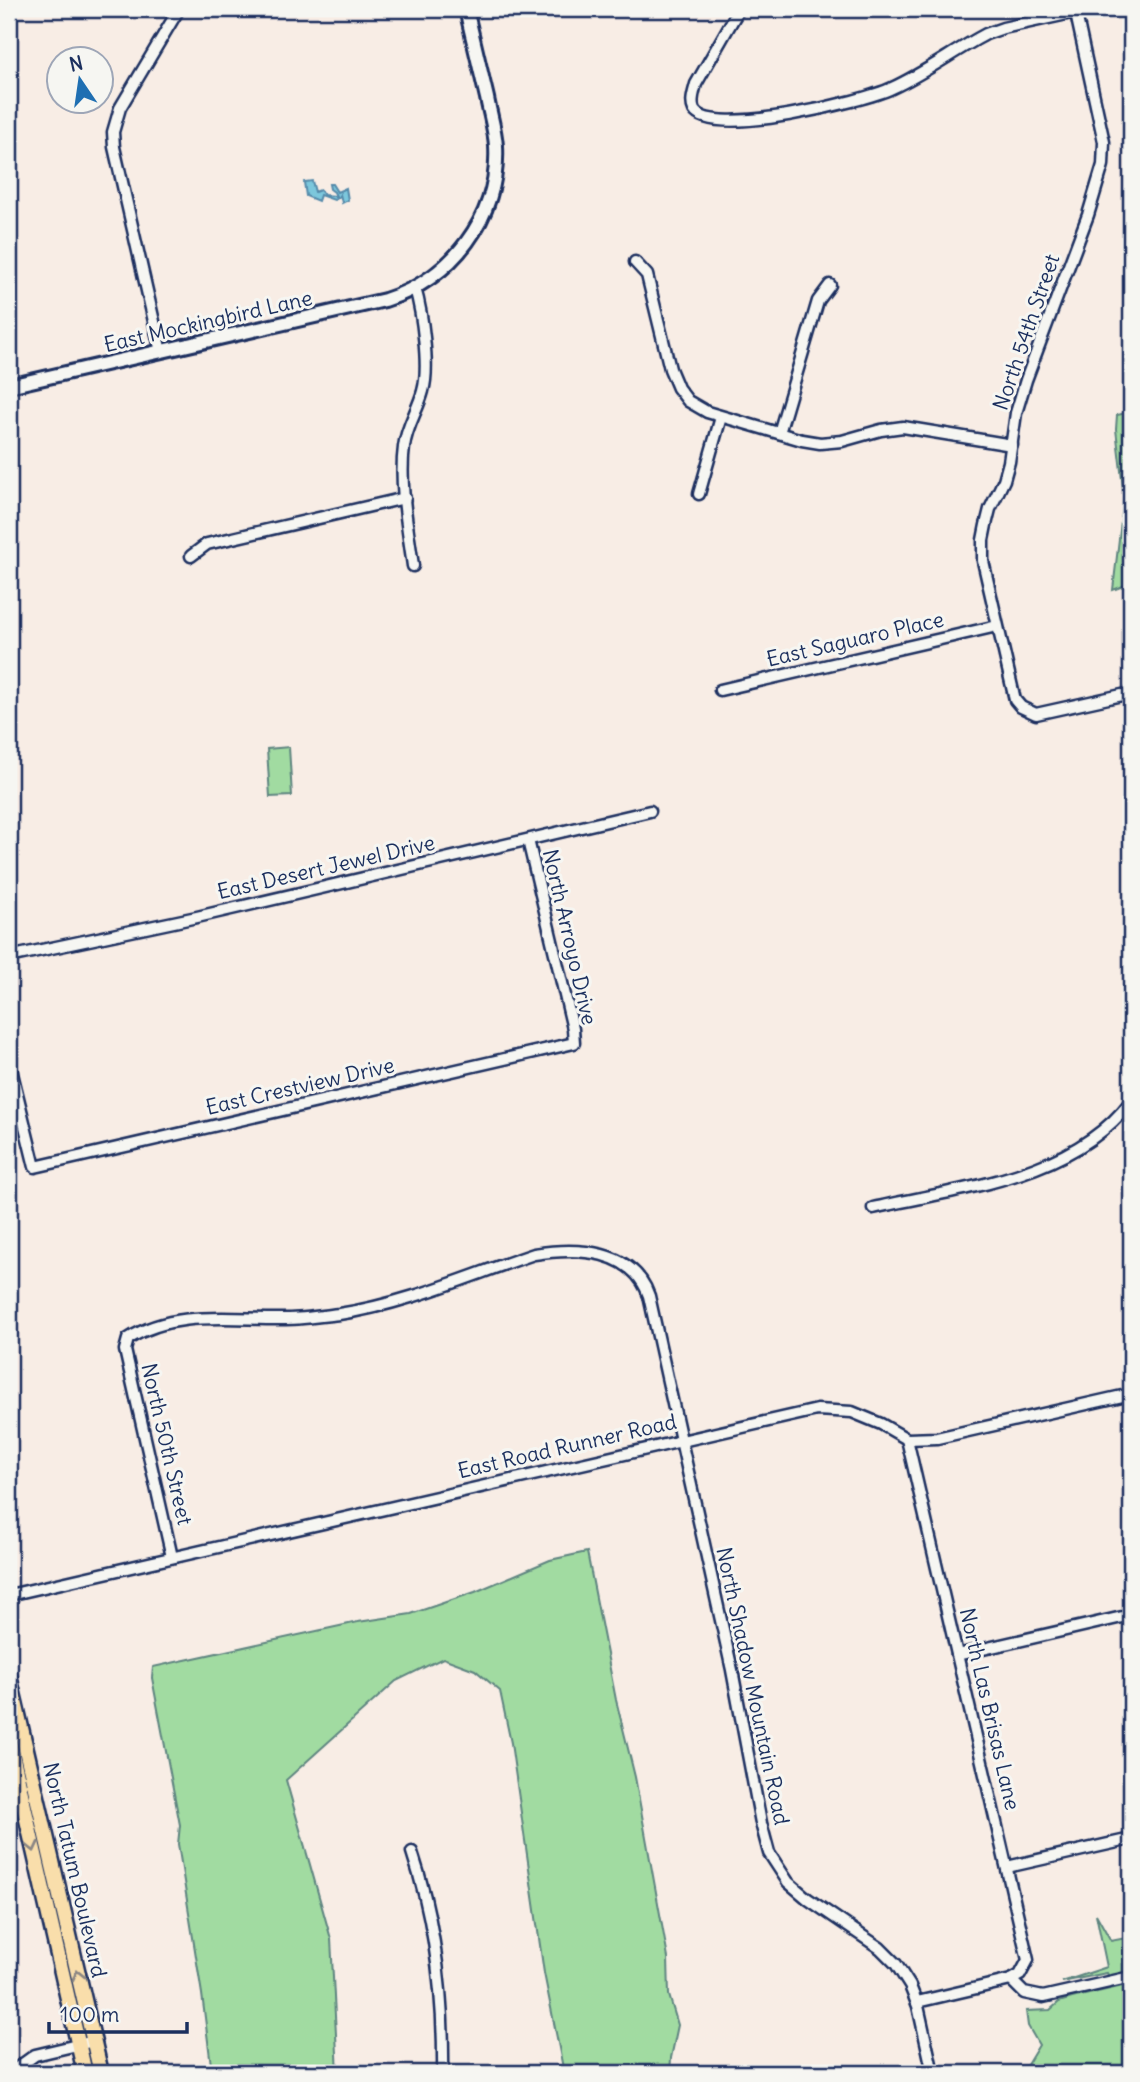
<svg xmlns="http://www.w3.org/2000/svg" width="1140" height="2082" font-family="Delius,sans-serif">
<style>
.green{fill:#a1dba1;stroke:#5e8580;stroke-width:2}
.water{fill:#7cc7dc;stroke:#558aaa;stroke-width:2}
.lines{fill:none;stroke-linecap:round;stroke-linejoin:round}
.street-casing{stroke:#1b2f5e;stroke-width:15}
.secondary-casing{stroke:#1b2f5e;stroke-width:18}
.primary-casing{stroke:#1b2f5e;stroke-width:19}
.street{stroke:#f6f6f2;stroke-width:10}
.secondary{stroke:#f6f6f2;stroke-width:12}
.primary{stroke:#f9deab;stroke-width:14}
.oneway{stroke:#8a8684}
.labels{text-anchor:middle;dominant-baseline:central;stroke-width:6;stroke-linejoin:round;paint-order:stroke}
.street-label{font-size:21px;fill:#1b2f5e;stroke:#f6f6f2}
</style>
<rect width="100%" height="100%" fill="#f8ede5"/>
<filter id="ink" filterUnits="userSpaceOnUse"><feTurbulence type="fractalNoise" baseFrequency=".0143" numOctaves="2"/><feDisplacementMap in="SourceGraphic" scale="14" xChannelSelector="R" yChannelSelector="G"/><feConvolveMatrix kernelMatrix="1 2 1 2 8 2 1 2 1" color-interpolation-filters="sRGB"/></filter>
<g filter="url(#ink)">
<g class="green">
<path d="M1131,412V583L1113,590L1124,496L1116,429L1117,415Z"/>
<path d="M289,747L292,796L270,797L267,749Z"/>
<path d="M587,1552L616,1700L635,1777L668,1958L669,1995L678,2025L671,2058L670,2073H564L544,1973L511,1743L500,1691L475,1670L443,1658L396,1681L286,1780L331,1939L338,2073H212L202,1994L178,1844L180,1825L152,1678L153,1667L358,1622L411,1614L475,1592L550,1560Z"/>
<path d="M1096,1914L1111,1941L1131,1937V1972L1109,1977L1107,1973L1062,1982L1107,1967Z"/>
<path d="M1131,1984V2073H1022L1039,2045L1028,2026L1026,2011L1050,2010L1059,2002L1072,1998Z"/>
</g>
<path class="water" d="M312,181L315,192L320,190L324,195L336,196L334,192L330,189L329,184H332L337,192L346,188L348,200L342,203L340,194L338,198L334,200L320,195L318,201L306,196L304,182Z"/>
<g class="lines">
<defs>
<g id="street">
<path d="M739,9L696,84C694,92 690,102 694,110C711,139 865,101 892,88C925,73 954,51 986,34L1003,28L1090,9"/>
<path d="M1075,9L1104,142L1103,165L1088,215L1026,380L1016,413L1009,462L1004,480L990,509L986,525L983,540V561L1015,700L1021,707L1036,714L1131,693"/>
<path d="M635,262L647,275L670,369L678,388L688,401L707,412L802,440L820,443L842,441L881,430L903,427L1012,445"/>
<path d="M161,352L114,147L113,132L120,108L179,9"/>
<path d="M779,433L818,301L830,285"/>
<path d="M699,494L721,417"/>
<path d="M191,556L207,544L405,498"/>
<path d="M413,566C408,529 399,484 404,447C406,427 418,410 423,391C430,367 422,312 415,288"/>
<path d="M720,690L997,626"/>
<path d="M9,957L197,917L650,811"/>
<path d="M9,1061L35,1167L574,1043L573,1029L528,840"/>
<path d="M873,1208C961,1188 1073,1178 1131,1101"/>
<path d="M907,1439L1028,1960L1020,1975L1011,1980L917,2002"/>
<path d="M172,1557L125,1350L128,1339C175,1309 233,1320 286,1319C303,1319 322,1316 339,1314C406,1304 471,1275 534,1254C577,1247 633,1249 649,1296L732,1670L761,1823L769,1853L788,1882L808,1899L880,1948L896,1964L910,1986L918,2006L933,2073"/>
<path d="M9,1595L817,1410L852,1412L881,1424L907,1439L937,1438L1131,1394"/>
<path d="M957,1655L1131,1615"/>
<path d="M412,1852C436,1924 444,1998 443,2073"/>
<path d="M1007,1867L1131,1839"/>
<path d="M1011,1980L1024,1993L1043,1997L1131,1977"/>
<path d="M10,2073L35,2055L94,2041"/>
</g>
<path id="secondary" d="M9,386L385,300C451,280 500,217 496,146C495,130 490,114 487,98C480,68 473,39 466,9"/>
<g id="primary">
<path d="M9,1676L101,2073"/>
<path d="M9,1741L85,2073"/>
</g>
</defs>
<use href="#street" class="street-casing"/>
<use href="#secondary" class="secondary-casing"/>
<use href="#primary" class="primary-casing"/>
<use href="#street" class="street"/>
<use href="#secondary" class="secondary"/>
<use href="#primary" class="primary"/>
</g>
<defs><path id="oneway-chevron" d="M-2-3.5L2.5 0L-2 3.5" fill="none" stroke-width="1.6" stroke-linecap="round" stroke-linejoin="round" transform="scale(1.75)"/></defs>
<g class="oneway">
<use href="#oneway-chevron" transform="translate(33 1847) rotate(77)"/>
<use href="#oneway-chevron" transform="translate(78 1975) rotate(-103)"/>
</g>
</g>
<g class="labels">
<g class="street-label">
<text transform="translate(208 321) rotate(-13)">East Mockingbird Lane</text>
<text transform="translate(1026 332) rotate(-71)">North 54th Street</text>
<text transform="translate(855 639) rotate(-13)">East Saguaro Place</text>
<text transform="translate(326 867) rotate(-13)">East Desert Jewel Drive</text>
<text transform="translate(570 937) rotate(77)">North Arroyo Drive</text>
<text transform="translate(300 1086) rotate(-13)">East Crestview Drive</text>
<text transform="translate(167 1444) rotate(77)">North 50th Street</text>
<text transform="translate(567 1446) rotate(-13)">East Road Runner Road</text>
<text transform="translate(753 1686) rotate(78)">North Shadow Mountain Road</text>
<text transform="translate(990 1709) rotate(77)">North Las Brisas Lane</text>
<text transform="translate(75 1870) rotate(77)">North Tatum Boulevard</text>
</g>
</g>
<rect width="1140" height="2082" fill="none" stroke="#f6f6f2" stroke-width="35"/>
<rect x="18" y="18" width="1105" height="2047" fill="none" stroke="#1b2f5e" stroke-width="2.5" filter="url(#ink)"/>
<g transform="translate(80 80) rotate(347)"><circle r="33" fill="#f6f6f2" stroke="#9ea6b7" stroke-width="2"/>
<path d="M0-5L12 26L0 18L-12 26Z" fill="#1f6fb2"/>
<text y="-10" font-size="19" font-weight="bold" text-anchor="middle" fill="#1b2f5e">N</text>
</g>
<path d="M49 2022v10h138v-10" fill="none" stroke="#1b2f5e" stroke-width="3.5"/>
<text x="60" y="2022" font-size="21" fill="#1b2f5e" stroke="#f6f6f2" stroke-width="5" paint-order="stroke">100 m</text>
</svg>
